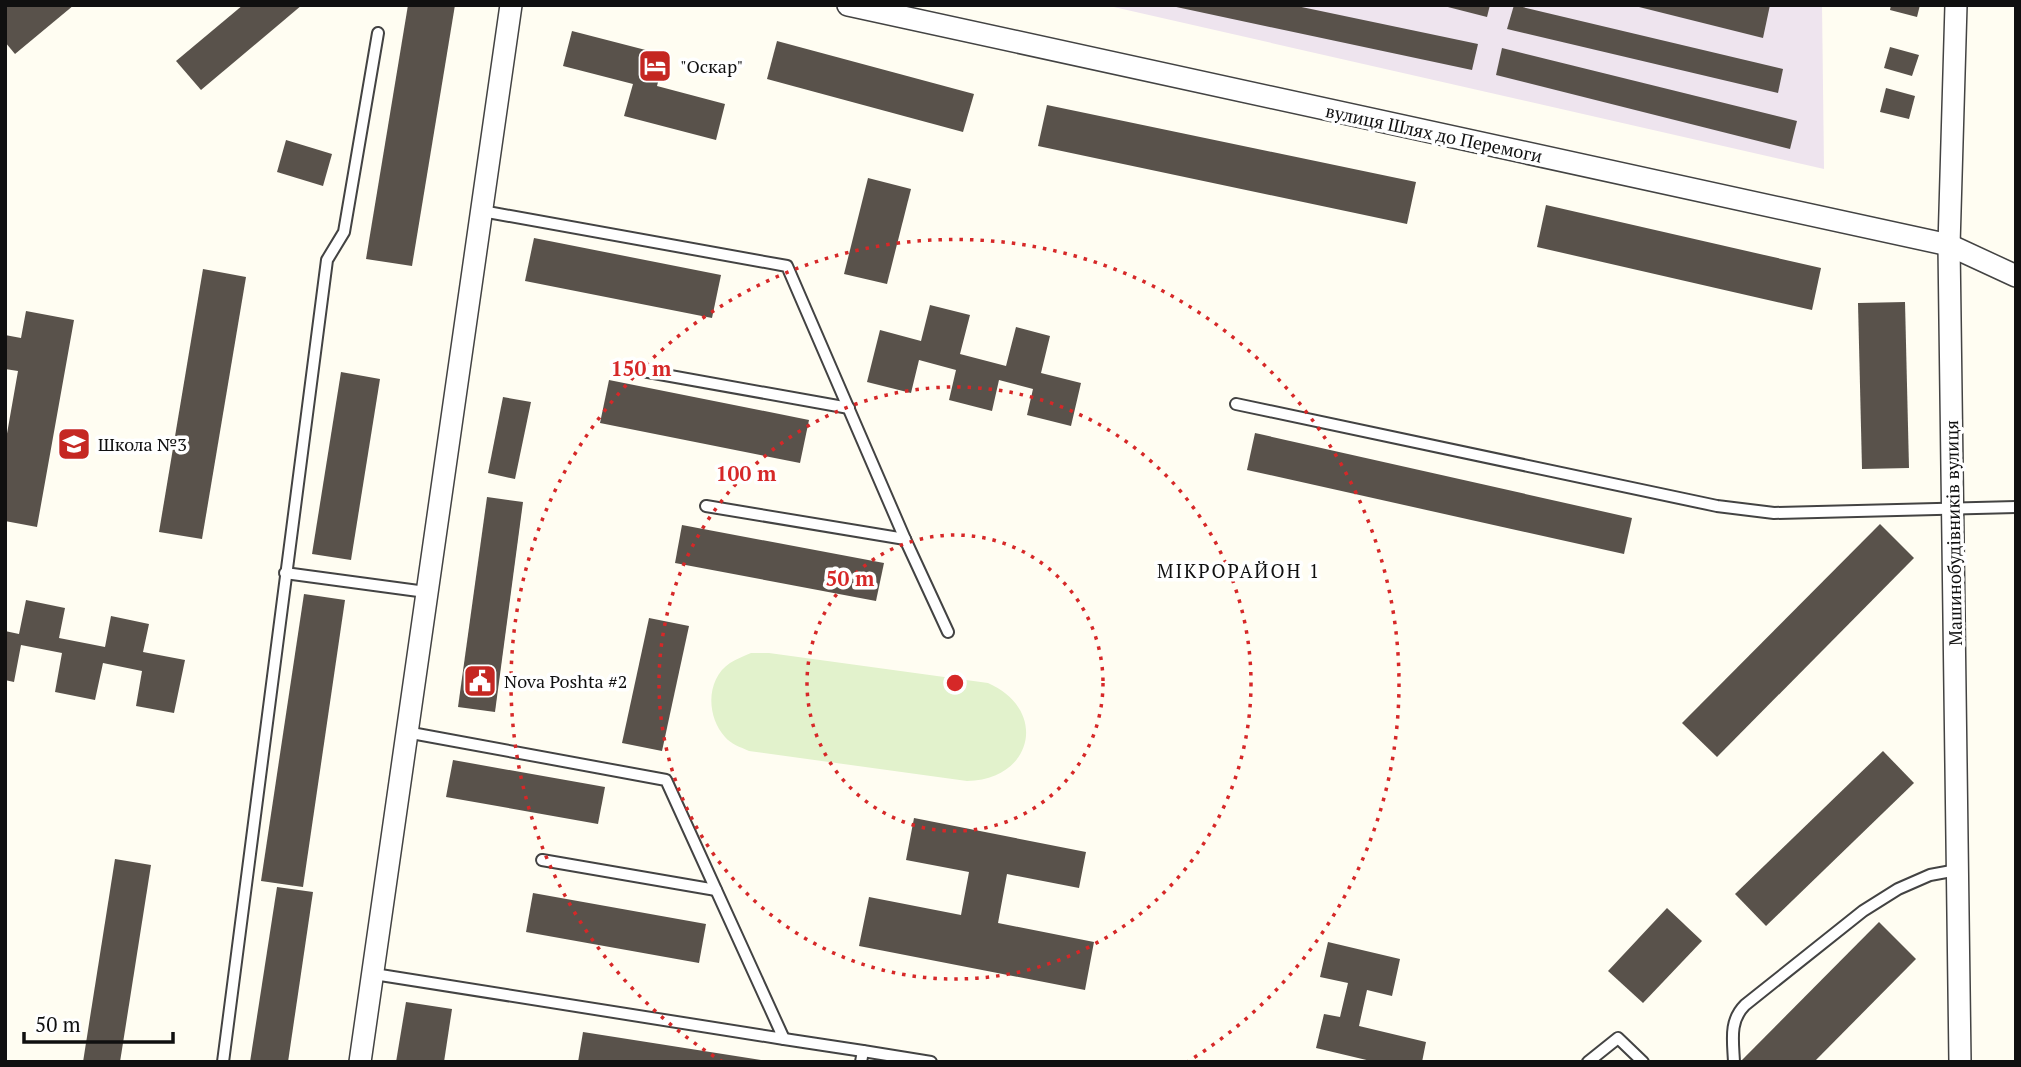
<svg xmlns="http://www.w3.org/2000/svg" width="2021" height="1067" font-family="'PT Serif',serif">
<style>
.industrial{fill:#eee4ee}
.pitch{fill:#e2f2cc}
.building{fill:#59524b}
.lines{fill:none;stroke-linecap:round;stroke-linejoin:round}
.service-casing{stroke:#434343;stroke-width:14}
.minor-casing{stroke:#434343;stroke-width:24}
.service{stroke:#fff;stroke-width:10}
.minor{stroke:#fff;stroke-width:21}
.ring{fill:none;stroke:#d62828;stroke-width:3.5;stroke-dasharray:3.5 7}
.labels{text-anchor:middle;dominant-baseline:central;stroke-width:7;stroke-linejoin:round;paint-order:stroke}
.poi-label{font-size:18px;fill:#101010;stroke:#fff;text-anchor:start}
.street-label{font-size:18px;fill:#101010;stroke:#fff}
.neighbourhood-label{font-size:19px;letter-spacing:2px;fill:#101010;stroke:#fff}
.centre{fill:#d62828;stroke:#fff;stroke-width:3.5}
.ring-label{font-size:21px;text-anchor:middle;font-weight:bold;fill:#d62828;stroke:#fff;stroke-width:7;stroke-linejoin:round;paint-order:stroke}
</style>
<rect width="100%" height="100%" fill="#fffdf2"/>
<path class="industrial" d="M1105,5H1822L1824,169Z"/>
<path class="pitch" d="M751,653H769L988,683C1049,710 1033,780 967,781L749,751C740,747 731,744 725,737C706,716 706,679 730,663C736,659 744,656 751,653Z"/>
<g class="building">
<path d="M5,5H74L15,54L5,42Z"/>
<path d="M243,5H302L201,90L176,61Z"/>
<path d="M408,5H455L412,266L366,259Z"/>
<path d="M1167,5H1292L1478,44L1472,70Z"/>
<path d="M1440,5H1490L1487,17Z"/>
<path d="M1514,5L1783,69L1778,93L1507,29Z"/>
<path d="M1631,5H1770L1763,38Z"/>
<path d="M1891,5H1920L1917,17L1890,10Z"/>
<path d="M572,31L665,55L657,86L725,104L716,140L624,116L633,84L563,66Z"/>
<path d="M777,41L974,94L963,132L767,79Z"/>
<path d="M1890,47L1919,55L1912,76L1884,68Z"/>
<path d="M1502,48L1797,121L1790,149L1496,75Z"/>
<path d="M1886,88L1915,96L1909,119L1880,112Z"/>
<path d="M1047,105L1416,182L1407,224L1038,146Z"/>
<path d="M286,140L332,154L323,186L277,172Z"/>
<path d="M868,178L911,189L887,284L844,274Z"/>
<path d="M1546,205L1821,268L1812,310L1537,247Z"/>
<path d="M534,238L721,275L712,318L525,281Z"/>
<path d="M203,269L246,277L202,539L159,532Z"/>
<path d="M1905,302L1909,468L1862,469L1858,303Z"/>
<path d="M930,305L970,315L960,354L1006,366L1016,327L1050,336L1041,373L1081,383L1071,426L1027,415L1033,389L999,380L992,411L949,400L956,370L919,360L911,393L867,382L880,330L921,341Z"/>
<path d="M26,311L74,320L37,527L5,521V445L18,371L5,369V335L21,338Z"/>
<path d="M341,372L380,379L351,560L312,554Z"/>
<path d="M609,380L809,420L800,463L600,423Z"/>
<path d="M503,397L531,402L515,479L488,473Z"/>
<path d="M1255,433L1632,518L1624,554L1247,470Z"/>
<path d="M487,497L523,502L495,712L458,707Z"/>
<path d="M1880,524L1914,558L1717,757L1682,723Z"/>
<path d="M682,525L884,563L876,601L675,563Z"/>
<path d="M304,594L345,600L303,887L261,881Z"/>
<path d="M26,600L65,608L59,638L105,647L111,616L149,624L143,652L185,660L174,713L136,706L142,671L103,663L95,700L55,692L62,653L21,645L14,682L5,680V631L19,634Z"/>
<path d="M649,618L689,626L662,751L622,743Z"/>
<path d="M1883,751L1914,783L1766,926L1735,894Z"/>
<path d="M453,760L605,787L598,824L446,797Z"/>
<path d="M914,818L1086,852L1079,888L1007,874L998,923L1094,942L1085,990L859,946L869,897L961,915L969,872L906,860Z"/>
<path d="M115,859L151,865L120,1062H83Z"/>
<path d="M277,887L313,892L288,1062H250Z"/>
<path d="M533,893L706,924L699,963L526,932Z"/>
<path d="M1667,908L1702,941L1643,1003L1608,971Z"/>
<path d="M1879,922L1916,959L1814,1062H1740Z"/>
<path d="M1328,942L1400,959L1392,996L1367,990L1359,1026L1426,1042L1422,1062H1375L1316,1048L1324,1014L1340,1017L1348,983L1320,977Z"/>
<path d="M406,1002L452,1009L444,1062H396Z"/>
<path d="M583,1032L761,1060V1062H578Z"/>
</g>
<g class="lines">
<defs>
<g id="service">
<path d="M482,211L787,266L905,539L948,632"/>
<path d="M637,370L849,408"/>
<path d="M1236,404L1717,506L1774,513L2016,507"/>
<path d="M706,506L905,539"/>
<path d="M285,573L426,592"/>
<path d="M542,860L716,890"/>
<path d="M374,974L784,1039L666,780L406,732"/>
<path d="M784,1039L863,1051L861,1062"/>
<path d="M863,1051L931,1062"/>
<path d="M223,1062L327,260L344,232L378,33"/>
<path d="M1588,1062L1618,1038L1643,1062"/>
<path d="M1734,1062C1733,1040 1729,1021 1745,1005L1863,911L1898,889L1930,875L1957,870"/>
</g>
<g id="minor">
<path d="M848,5L1949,245L2016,276"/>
<path d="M1956,5L1949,245L1960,1062"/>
<path d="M360,1062L511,5"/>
</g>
</defs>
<use href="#service" class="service-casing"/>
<use href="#minor" class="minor-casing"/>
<use href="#service" class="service"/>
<use href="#minor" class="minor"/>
</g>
<g class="ring">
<circle cx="955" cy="683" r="148"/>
<circle cx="955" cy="683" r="296"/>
<path d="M723 1062A444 444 0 1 1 1187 1062"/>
</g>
<defs>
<symbol id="hotel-square" viewBox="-11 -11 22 22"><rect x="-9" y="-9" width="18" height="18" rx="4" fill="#c52722" stroke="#fff"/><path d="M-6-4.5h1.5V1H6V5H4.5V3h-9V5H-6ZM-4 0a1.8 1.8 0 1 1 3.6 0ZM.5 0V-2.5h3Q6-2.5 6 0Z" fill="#fff"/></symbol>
<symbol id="school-square" viewBox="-11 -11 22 22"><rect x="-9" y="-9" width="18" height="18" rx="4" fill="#c52722" stroke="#fff"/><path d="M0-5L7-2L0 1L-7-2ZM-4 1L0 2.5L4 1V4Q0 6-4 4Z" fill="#fff"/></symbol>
<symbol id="civic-square" viewBox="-11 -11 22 22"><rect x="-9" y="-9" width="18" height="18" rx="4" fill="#c52722" stroke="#fff"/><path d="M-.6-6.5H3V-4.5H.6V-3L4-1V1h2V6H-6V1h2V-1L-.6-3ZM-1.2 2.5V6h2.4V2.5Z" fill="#fff"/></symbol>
</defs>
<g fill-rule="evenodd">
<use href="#hotel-square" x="636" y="47" width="38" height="38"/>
<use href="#school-square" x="55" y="425" width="38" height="38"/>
<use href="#civic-square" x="461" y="662" width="38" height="38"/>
</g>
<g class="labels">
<g class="poi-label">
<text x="680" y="66">"Оскар"</text>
<text x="98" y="444">Школа №3</text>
<text x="504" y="681">Nova Poshta #2</text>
</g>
<g class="street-label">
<text transform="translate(1434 133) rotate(12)">вулиця Шлях до Перемоги</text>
<text transform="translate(1953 533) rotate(-91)">Машинобудівників вулиця</text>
</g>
<g class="neighbourhood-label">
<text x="1239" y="570">МІКРОРАЙОН 1</text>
</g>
</g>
<circle cx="955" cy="683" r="10" class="centre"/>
<g class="ring-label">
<text x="641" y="376">150 m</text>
<text x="746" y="481">100 m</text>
<text x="850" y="586">50 m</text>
</g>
<rect width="2021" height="1067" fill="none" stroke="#101010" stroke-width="14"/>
<path d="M24 1032v10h149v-10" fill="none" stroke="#101010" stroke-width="3.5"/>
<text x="35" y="1032" font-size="21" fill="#101010" stroke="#ffffff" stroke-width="5" paint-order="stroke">50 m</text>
</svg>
